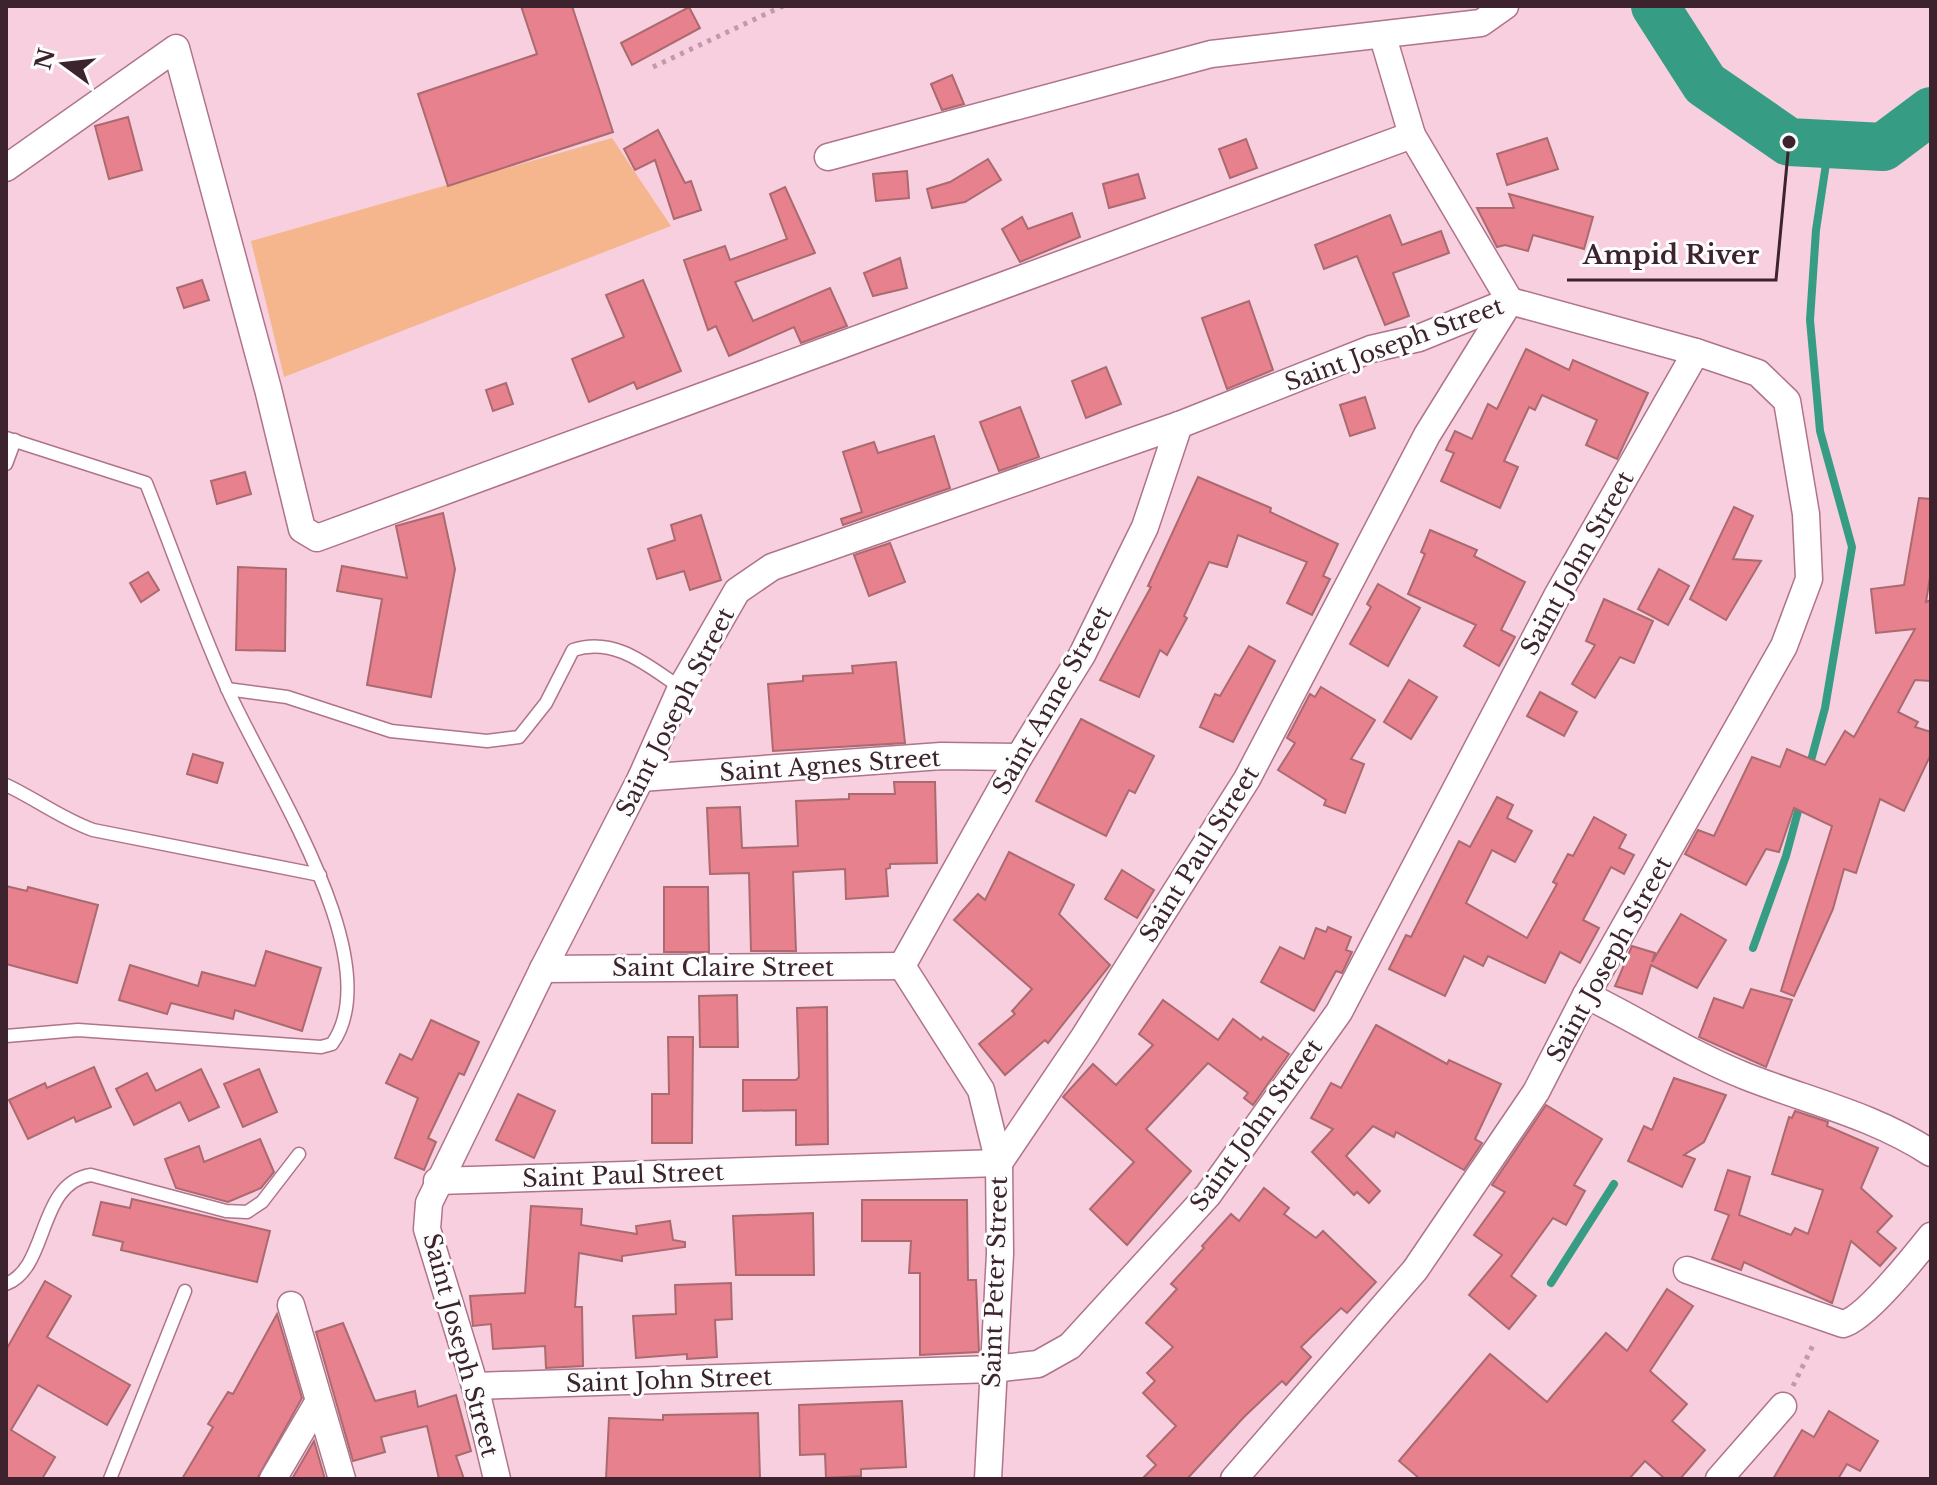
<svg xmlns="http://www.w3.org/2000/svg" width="1937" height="1485" font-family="'Libre Baskerville',serif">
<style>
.green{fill:#f5b68d}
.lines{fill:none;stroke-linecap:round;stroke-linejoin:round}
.stream{stroke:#369c83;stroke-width:8}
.river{stroke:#369c83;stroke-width:48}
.building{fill:#e7818d;stroke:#aa6a70;stroke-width:2}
.lane-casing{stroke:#b0738c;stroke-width:15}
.street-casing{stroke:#b0738c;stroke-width:29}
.path{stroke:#bf9aa8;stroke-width:5;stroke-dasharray:4 6;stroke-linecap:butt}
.lane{stroke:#fff;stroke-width:12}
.street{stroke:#fff;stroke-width:26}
.labels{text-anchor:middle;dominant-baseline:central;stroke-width:6;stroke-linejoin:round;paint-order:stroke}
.street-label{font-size:24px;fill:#3c232e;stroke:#fdfdfd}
.leader{fill:none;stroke:#3c232e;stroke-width:3}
.callout-dot{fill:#3c232e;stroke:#fdfdfd;stroke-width:3}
.callout-label{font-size:26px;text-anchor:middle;font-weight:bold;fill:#3c232e;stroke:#fdfdfd;stroke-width:6;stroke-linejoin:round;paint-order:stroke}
</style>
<rect width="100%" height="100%" fill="#f8cfde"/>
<path class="green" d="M612,138L671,226L284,377L251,241Z"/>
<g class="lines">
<g class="stream">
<path d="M1809,768L1825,708L1852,547L1820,431L1810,320L1816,230L1829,144"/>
<path d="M1753,948L1786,856L1801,800"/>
<path d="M1551,1283L1614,1184"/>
</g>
<path class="river" d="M1655,6L1705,84L1789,142L1883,147L1931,111"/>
</g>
<g class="building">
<path d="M521,6H572L613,132L448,186L418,94L537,54Z"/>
<path d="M689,7L700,28L632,65L621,43Z"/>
<path d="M952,75L964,104L942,110L931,84Z"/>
<path d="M128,117L142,170L109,179L95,126Z"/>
<path d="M658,130L685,183L691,181L701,210L674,219L655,160L635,170L624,149Z"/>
<path d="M1547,138L1558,169L1507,185L1497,154Z"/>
<path d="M1246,139L1257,168L1230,178L1219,149Z"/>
<path d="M988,159L1001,180L965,202L932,208L927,189L950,182Z"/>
<path d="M907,171L909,198L876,201L873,174Z"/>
<path d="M1138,174L1145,198L1109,208L1103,184Z"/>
<path d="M785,187L815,253L735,282L753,321L830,288L847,326L801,343L794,327L729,356L716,326L708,330L684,260L725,246L730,260L787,239L770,194Z"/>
<path d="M1509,194L1593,217L1584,249L1533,235L1528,251L1505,245L1497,247L1477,208H1514Z"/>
<path d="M1072,213L1080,237L1020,262L1002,229L1022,217L1028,229Z"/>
<path d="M1390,215L1402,245L1441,231L1449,253L1393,273L1409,316L1385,325L1357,256L1324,269L1315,245Z"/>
<path d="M900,258L907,288L873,296L864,273Z"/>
<path d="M202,280L209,300L184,308L177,288Z"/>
<path d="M643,280L681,371L637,389L634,382L589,402L572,359L624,337L606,295Z"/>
<path d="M1249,301L1273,370L1227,389L1202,318Z"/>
<path d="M1526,349L1569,370L1573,360L1648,393L1617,459L1586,445L1597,420L1542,395L1535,410L1529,407L1504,461L1518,467L1500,508L1441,481L1454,453L1446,450L1455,431L1472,439L1488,404L1497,409Z"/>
<path d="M1106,367L1121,404L1086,418L1072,381Z"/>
<path d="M506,383L513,404L493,411L486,390Z"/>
<path d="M1365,397L1375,428L1350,436L1340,405Z"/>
<path d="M1020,407L1039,457L999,471L980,422Z"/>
<path d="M934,436L950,488L843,525L841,519L862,512L843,452L874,442L878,453Z"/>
<path d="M245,472L251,494L217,504L211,481Z"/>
<path d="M1198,477L1271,508L1270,512L1338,544L1323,576L1330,579L1312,615L1287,603L1307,562L1238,535L1227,567L1209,562L1184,616L1187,618L1167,655L1160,650L1139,697L1100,680L1151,587L1148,586Z"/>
<path d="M1919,498L1931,499V571L1926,602L1931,600V681L1915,680L1898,712L1918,722L1915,727L1931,732V754L1904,811L1880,799L1856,873L1844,869L1833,909L1794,996L1781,991L1832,826L1794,808L1779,852L1766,849L1746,885L1685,854L1698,830L1714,836L1752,757L1780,767L1787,749L1825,765L1845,731L1854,737L1915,629L1876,633L1871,589L1904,585Z"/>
<path d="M1734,507L1753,516L1733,559L1761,561L1726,620L1690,599Z"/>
<path d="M443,513L455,569L431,697L367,685L382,599L337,591L342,566L407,578L396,526Z"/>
<path d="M701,515L721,580L690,590L684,571L657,579L648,549L675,540L671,525Z"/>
<path d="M1430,530L1477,550L1474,556L1525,582L1501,630L1515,637L1499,666L1464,646L1476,625L1408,594L1425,554L1421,552Z"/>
<path d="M890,543L905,582L869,596L854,555Z"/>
<path d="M238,567L286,569L285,651L236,650Z"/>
<path d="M1659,569L1689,586L1668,625L1638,609Z"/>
<path d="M148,572L159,590L141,602L130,583Z"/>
<path d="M1378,584L1420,608L1388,666L1350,644L1371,607L1367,604Z"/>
<path d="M1604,599L1653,621L1634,663L1620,657L1595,698L1572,684L1595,645L1586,641Z"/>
<path d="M1249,646L1275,661L1233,742L1200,727L1215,694L1220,696Z"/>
<path d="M896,662L905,743L773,751L768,684L803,681V676L853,673L852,666Z"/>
<path d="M1409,680L1437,697L1411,739L1384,722Z"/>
<path d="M1321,687L1375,720L1351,759L1364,764L1345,813L1324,805L1326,800L1278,770L1295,743L1287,738L1310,694L1315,697Z"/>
<path d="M1540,692L1577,712L1564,736L1527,716Z"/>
<path d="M1081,719L1154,756L1135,793L1129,790L1106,836L1036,801Z"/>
<path d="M193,754L223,763L217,783L187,774Z"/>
<path d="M894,782H935L937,863L890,864V868L886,869L888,896L846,899L845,869L793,872L796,951H751L749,873L710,874L707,808L740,807L742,848L798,846L796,801L849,799V794H895Z"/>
<path d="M1497,797L1513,805L1507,818L1532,831L1515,862L1492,850L1466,903L1527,938L1557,884L1553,882L1568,854L1573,856L1594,817L1626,835L1619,848L1634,855L1624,874L1611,867L1583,920L1599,928L1580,963L1560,952L1545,983L1488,956L1483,966L1464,956L1445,996L1389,969L1406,935L1411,937L1459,841L1470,847Z"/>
<path d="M1009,852L1074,885L1059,914L1110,965L1048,1043L1045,1040L1005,1075L979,1044L1015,1014L1012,1011L1032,989L954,920L978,894L985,900Z"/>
<path d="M1122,870L1154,890L1137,918L1105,899Z"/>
<path d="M6,886L27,891L28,887L98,905L77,983L6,964Z"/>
<path d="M664,887H708L709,952H664Z"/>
<path d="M1681,914L1726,940L1697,988L1651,965L1642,994L1615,986L1632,946L1655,953L1652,962Z"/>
<path d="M1328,927L1351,937L1346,950L1352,952L1342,973L1336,971L1314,1011L1261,982L1280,947L1304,959L1316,928L1326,932Z"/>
<path d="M266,951L321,968L302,1031L235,1010L233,1019L171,1003L167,1014L119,1000L130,965L198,986L202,972L255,986Z"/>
<path d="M1751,989L1792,1000L1766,1067L1699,1037L1714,998L1743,1008Z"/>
<path d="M737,995L738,1047H700L699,996Z"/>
<path d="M1163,1000L1218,1040L1233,1019L1261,1040L1263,1037L1289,1054L1253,1105L1244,1098L1248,1093L1208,1063L1146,1129L1191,1171L1127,1245L1090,1209L1134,1162L1063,1097L1093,1064L1116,1085L1153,1045L1139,1034Z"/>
<path d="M827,1007L828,1144L796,1145V1110L743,1111V1080H796L799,1077L797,1008Z"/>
<path d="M431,1020L479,1042L464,1075L459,1073L428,1138L436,1142L424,1170L395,1158L418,1098L386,1083L400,1054L412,1060Z"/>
<path d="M1376,1025L1447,1064L1449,1060L1501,1084L1475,1139L1482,1143L1464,1170L1396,1132L1394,1137L1373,1126L1346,1156L1380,1191L1369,1203L1357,1192L1354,1195L1312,1152L1333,1129L1311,1118L1331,1083L1341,1088Z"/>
<path d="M668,1037H693L692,1143H652V1094H669Z"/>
<path d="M94,1067L111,1107L76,1122L74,1117L28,1139L9,1100L45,1083L47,1088Z"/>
<path d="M201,1069L219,1107L189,1121L180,1102L134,1125L116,1089L147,1073L156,1091Z"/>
<path d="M259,1069L277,1112L243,1127L224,1084Z"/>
<path d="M1674,1078L1726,1095L1704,1142L1684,1155L1695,1159L1682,1187L1628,1161L1644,1126L1652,1130Z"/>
<path d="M518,1094L555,1111L534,1158L496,1140Z"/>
<path d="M1546,1105L1602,1139L1574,1185L1585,1191L1566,1225L1553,1218L1511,1276L1536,1296L1509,1329L1469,1295L1502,1255L1474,1235L1505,1192L1492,1185Z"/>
<path d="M1795,1111L1828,1122L1827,1126L1878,1148L1861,1188L1892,1216L1877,1232L1896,1248L1880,1266L1851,1241L1832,1303L1744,1262L1741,1270L1712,1259L1729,1215L1715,1210L1728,1170L1750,1177L1739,1215L1791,1235L1795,1228L1808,1234L1823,1190L1772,1174L1789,1117L1792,1118Z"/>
<path d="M260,1139L274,1172L261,1188L228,1202L176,1188L165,1159L199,1146L204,1162Z"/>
<path d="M1264,1188L1289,1208L1284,1214L1316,1238L1323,1231L1376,1282L1347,1313L1341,1308L1301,1347L1311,1357L1286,1385L1282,1381L1244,1417L1187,1479H1142L1156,1465L1147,1456L1176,1426L1143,1393L1155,1381L1147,1373L1173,1347L1146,1323L1177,1289L1171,1284L1204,1248L1202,1246L1231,1214L1239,1221Z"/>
<path d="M132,1199L270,1231L257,1282L121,1250L123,1242L93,1235L101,1202L130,1208Z"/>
<path d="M862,1200H967L968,1280H976L979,1352L920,1355V1273H909L911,1241H862Z"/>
<path d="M531,1206L582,1209L581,1225L637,1234L636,1226L670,1221L673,1240L685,1242V1247L622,1256V1261L579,1253L575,1307H582L583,1366L546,1368L545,1346L493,1349L491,1324L473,1326L470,1296L525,1293Z"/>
<path d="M813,1213L814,1275H736L733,1216Z"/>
<path d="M45,1281L71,1296L47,1337L130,1385L107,1425L38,1385L11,1430L55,1457L42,1479H6V1350Z"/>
<path d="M731,1283L732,1319L715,1320L717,1357L687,1359V1354L636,1358L633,1316L676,1314L675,1285Z"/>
<path d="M1667,1289L1693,1306L1650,1371L1687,1404L1672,1421L1705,1450L1680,1479H1665L1645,1461L1629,1479H1420L1399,1461L1490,1354L1547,1402L1606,1333L1627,1351Z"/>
<path d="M277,1314L302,1398L257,1479H182L213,1427L208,1424L228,1392L233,1394Z"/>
<path d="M343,1323L375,1401L415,1391L418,1407L456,1395L471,1451L456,1456L464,1479H439L427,1426L381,1437L385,1452L353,1461L316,1332Z"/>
<path d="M902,1401L906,1467L861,1469V1476L826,1478L825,1454L800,1455L799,1405Z"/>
<path d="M1829,1411L1878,1441L1860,1471L1847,1464L1838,1479H1773L1802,1430L1814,1437Z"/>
<path d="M758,1413L760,1479H606L609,1418L663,1420V1415Z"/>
<path d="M314,1441L325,1479H292Z"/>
</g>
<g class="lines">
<defs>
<g id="lane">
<path d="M6,438L146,483C173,551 197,621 227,688C262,770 392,960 332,1044L321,1047L78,1030L6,1036"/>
<path d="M6,464L15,440"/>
<path d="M227,689L287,697L391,731L487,741L519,737L546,703L573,650C615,636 648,666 681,688"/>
<path d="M6,785C36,799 62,819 93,830L320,875"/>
<path d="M6,1284C49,1268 37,1183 91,1175L226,1211L247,1212L262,1202L299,1154"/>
<path d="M110,1479L185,1291"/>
</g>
<g id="street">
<path d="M828,157L1211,54L1481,23L1505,6"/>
<path d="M6,168L176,48L268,389L302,529L317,538L1412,135"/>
<path d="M641,778L941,756L1019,757"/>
<path d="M902,966L1019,757L1082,655L1145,527L1179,425"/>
<path d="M902,966L981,1090L999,1163L1000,1254L988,1479"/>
<path d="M543,969L902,966"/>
<path d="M1586,995C1639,1021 1690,1054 1745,1076C1808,1101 1873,1115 1931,1153"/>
<path d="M437,1181L999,1163L1084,1037L1247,779L1427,435L1510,301L1412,135L1383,37"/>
<path d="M1687,1270L1843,1324C1865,1319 1915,1256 1931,1236"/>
<path d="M291,1305L342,1479"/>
<path d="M475,1386L993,1369L1038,1364L1070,1346L1208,1195L1339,1012L1557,596L1696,352"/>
<path d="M273,1479L317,1404"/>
<path d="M497,1479L475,1386L427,1229L429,1203L543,969L641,778L681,688L737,591L772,567L1179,425L1371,349L1419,338L1510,301L1696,352L1758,373L1787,401L1806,514L1809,579L1784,646L1586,995L1536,1092L1415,1270L1234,1479"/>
<path d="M1719,1479L1783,1406"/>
</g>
</defs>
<use href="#lane" class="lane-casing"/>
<use href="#street" class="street-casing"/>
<g class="path">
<path d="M653,67L783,6"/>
<path d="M1793,1386L1815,1341"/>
</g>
<use href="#lane" class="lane"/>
<use href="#street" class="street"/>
</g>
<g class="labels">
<g class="street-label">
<text transform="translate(1394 344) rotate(-20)">Saint Joseph Street</text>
<text transform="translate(1577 563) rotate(-61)">Saint John Street</text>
<text transform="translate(1052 700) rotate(-60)">Saint Anne Street</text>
<text transform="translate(675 712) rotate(-63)">Saint Joseph Street</text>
<text transform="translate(830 765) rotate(-4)">Saint Agnes Street</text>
<text transform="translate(1199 854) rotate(-58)">Saint Paul Street</text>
<text transform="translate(1609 959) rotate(-61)">Saint Joseph Street</text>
<text x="723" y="967">Saint Claire Street</text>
<text transform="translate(1256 1125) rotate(-54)">Saint John Street</text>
<text transform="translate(623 1175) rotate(-2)">Saint Paul Street</text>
<text transform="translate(995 1282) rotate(-88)">Saint Peter Street</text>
<text transform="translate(461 1345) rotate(75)">Saint Joseph Street</text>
<text transform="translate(669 1380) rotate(-2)">Saint John Street</text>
</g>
</g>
<path class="leader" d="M1789 142L1776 280H1567"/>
<circle class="callout-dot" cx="1789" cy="142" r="8"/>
<g class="callout-label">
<text x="1671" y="264">Ampid River</text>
</g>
<rect width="1937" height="1485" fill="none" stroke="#3c232e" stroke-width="16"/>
<g transform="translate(64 64) rotate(285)" stroke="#fdfdfd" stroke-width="6" paint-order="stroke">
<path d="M0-6L14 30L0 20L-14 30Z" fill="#3c232e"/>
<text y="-12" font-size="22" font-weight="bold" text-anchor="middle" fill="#3c232e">N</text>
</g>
</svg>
